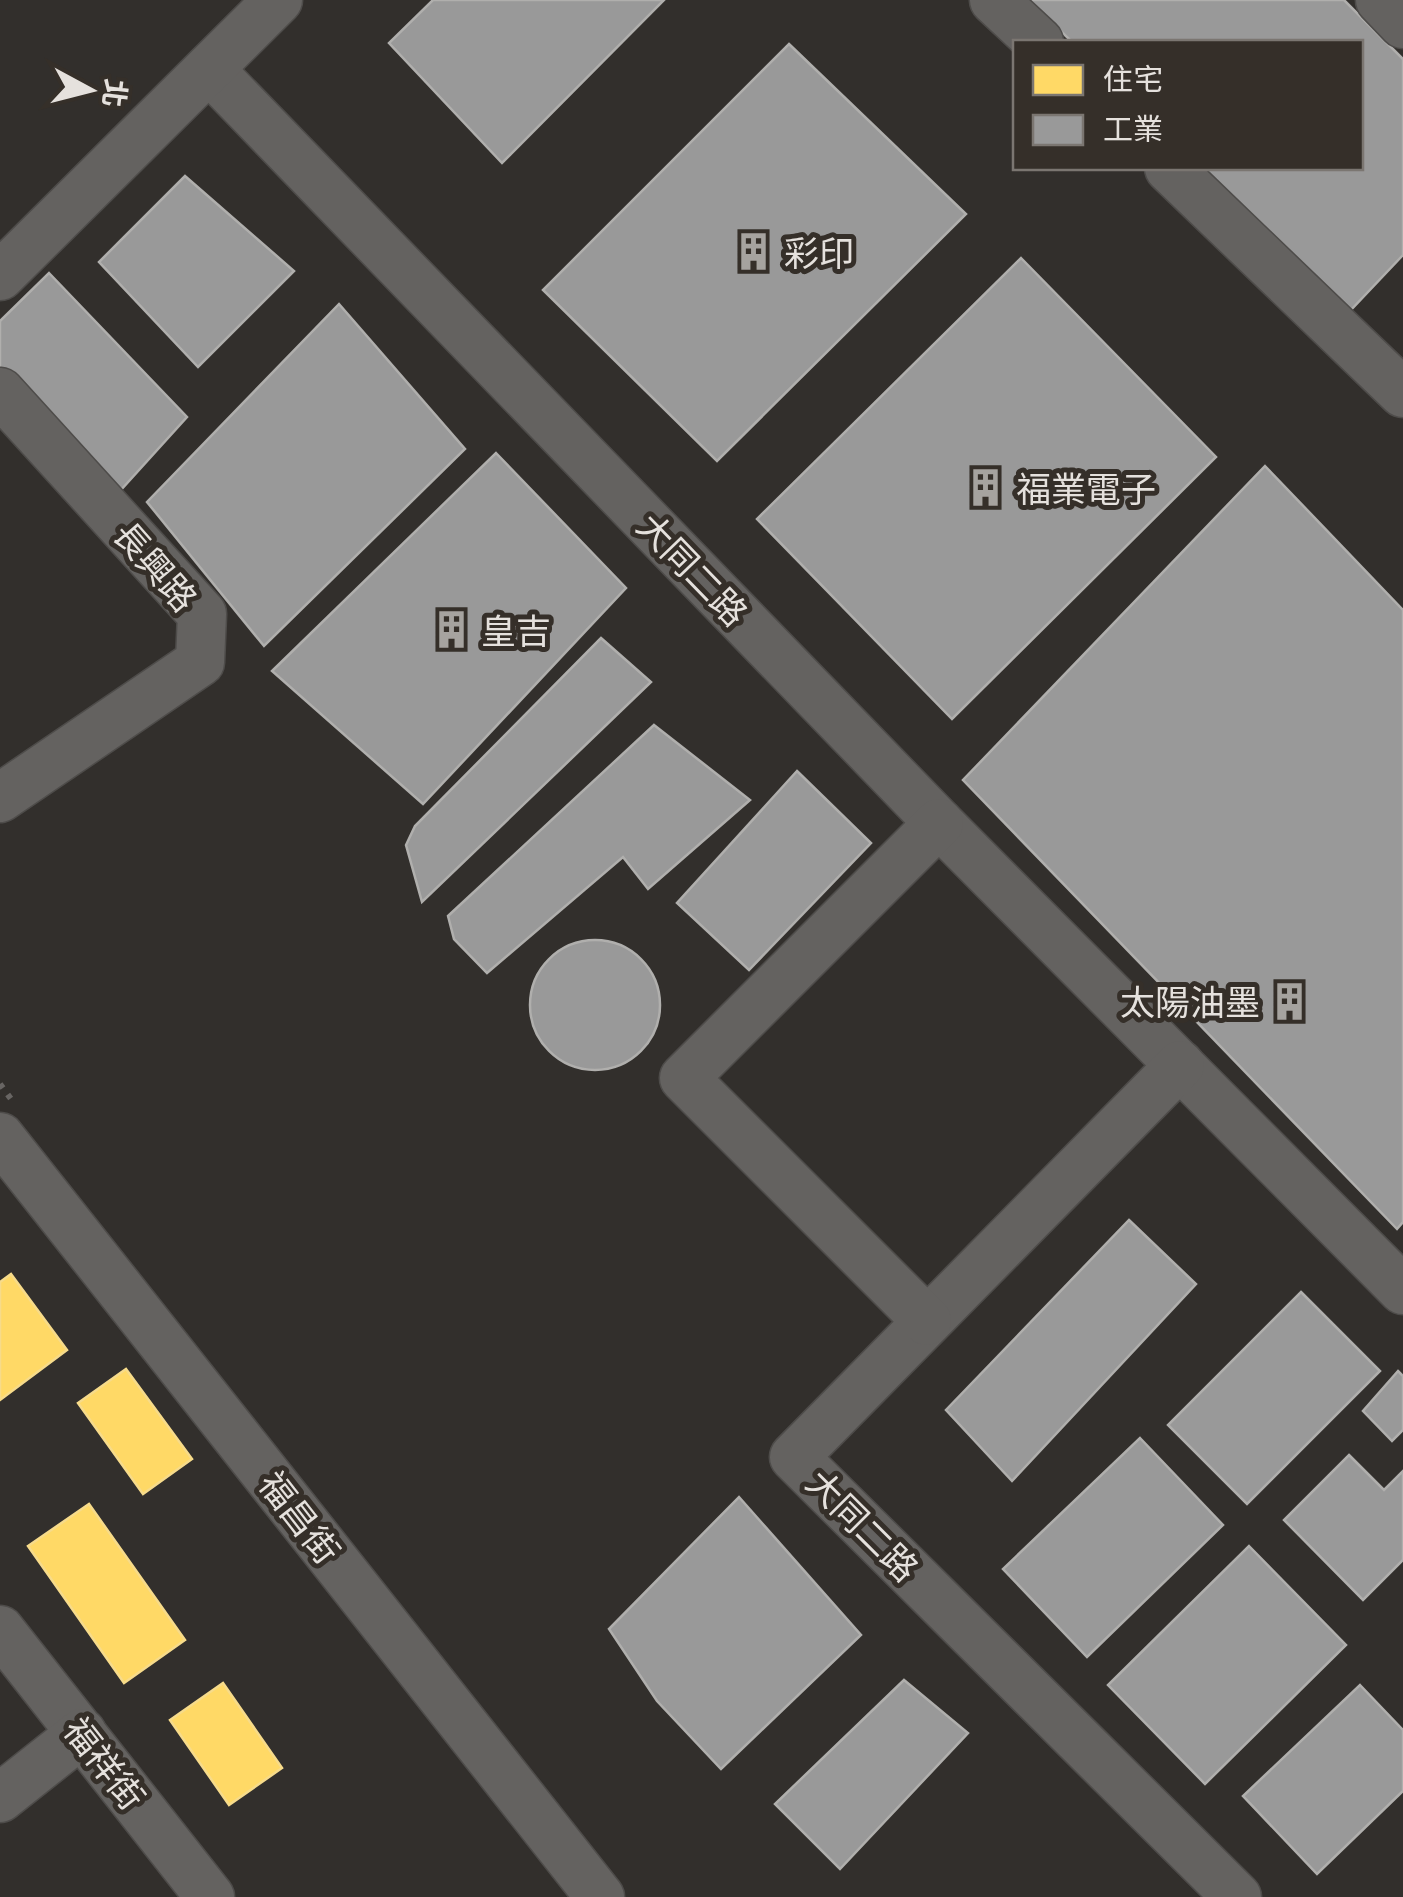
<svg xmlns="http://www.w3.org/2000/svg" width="1403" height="1897" font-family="'Open Sans','Noto Sans TC',sans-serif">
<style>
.homes{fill:#ffd966;stroke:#f7db8a;stroke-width:2.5}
.industry{fill:#999;stroke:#b0afad;stroke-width:2.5}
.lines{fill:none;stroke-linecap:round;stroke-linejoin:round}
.minor-casing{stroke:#4e4c4a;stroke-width:51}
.path{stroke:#686563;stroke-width:6;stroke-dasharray:5 8;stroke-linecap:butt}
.minor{stroke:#646260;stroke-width:48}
.labels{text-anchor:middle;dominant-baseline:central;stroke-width:10;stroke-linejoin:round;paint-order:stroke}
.poi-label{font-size:35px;fill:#e5e1dd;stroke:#352f29;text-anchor:start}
.street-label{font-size:35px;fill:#e5e1dd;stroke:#352f29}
</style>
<rect width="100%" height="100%" fill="#322f2c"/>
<g class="homes">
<path d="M11,1274L67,1350L0,1400V1282Z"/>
<path d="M126,1369L192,1459L143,1494L78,1403Z"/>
<path d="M89,1504L185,1640L124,1683L28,1546Z"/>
<path d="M223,1683L282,1768L229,1805L170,1720Z"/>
</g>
<g class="industry">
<path d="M433,0H664L502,163L389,43Z"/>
<path d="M1029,0H1344L1403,59V255L1349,312L1200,168H1360V42H1072Z"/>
<path d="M789,44L966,214L717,461L543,290Z"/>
<path d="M185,176L294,271L198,367L99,262Z"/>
<path d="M1021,258L1216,457L952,719L757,519Z"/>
<path d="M49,273L187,417L120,491L0,377V321Z"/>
<path d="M339,304L465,449L264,646L147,502Z"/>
<path d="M496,453L626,588L423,804L272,671Z"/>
<path d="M1265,466L1403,610V1222L1397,1229L963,780Z"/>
<path d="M601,638L651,682L422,902L406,845L415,826Z"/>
<path d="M654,725L750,800L648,889L623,857L487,973L454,939L448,916Z"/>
<path d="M797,771L871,843L749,970L677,903Z"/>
<circle cx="595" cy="1005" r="65"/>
<path d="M1129,1220L1196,1284L1012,1481L946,1410Z"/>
<path d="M1301,1292L1380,1371L1247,1504L1168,1425Z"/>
<path d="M1398,1371L1403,1376V1430L1392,1441L1363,1411Z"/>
<path d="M1140,1438L1223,1525L1087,1657L1003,1569Z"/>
<path d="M1349,1455L1384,1490L1403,1471V1560L1363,1600L1284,1520Z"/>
<path d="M739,1497L861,1635L721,1769L657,1701L609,1629Z"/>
<path d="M1249,1546L1346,1645L1205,1784L1108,1685Z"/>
<path d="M904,1680L968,1733L840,1869L775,1804Z"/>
<path d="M1360,1685L1403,1730V1791L1317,1874L1243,1796Z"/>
</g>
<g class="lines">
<defs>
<g id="minor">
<path d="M994,0L1039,42"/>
<path d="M1380,0L1403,24"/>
<path d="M209,69L939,823L1403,1290"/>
<path d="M1169,168L1403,393"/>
<path d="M0,276L278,0"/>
<path d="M0,392L202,614L200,662L0,798"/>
<path d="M1180,1065L794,1457L1237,1897"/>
<path d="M0,1137L600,1897"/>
<path d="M927,1321L684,1078L939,823"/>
<path d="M0,1630L210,1897"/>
<path d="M0,1798L82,1733"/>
</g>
</defs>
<use href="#minor" class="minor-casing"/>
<path class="path" d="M0,1084L11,1099"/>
<use href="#minor" class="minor"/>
</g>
<defs>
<symbol id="building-bare" viewBox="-9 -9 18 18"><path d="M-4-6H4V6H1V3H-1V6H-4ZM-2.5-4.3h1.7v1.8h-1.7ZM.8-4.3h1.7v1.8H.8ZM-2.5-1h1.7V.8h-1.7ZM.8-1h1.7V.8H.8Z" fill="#a6a39f" stroke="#352f29" stroke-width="2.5" paint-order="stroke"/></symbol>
</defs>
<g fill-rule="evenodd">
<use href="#building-bare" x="726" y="224" width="55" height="55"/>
<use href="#building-bare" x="958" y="460" width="55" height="55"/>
<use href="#building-bare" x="424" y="602" width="55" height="55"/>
<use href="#building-bare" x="1262" y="974" width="55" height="55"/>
</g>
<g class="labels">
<g class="poi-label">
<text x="784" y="252">彩印</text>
<text x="1016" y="488">福業電子</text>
<text x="481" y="630">皇吉</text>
<text x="1260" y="1001" text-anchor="end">太陽油墨</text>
</g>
<g class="street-label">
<text transform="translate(156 566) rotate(49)">長興路</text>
<text transform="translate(693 569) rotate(46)">大同二路</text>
<text transform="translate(300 1517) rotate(52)">福昌街</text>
<text transform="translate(863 1525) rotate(45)">大同二路</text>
<text transform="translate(105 1763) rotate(52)">福祥街</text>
</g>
</g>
<rect x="1013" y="40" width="350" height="130" fill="#352f29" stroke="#7b7671" stroke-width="2.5"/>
<rect x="1033" y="65" width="50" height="30" fill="#ffd966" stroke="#7b7671" stroke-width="2.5"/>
<text x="1103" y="90" font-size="30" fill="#e5e1dd">住宅</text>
<rect x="1033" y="115" width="50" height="30" fill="#999999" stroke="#7b7671" stroke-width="2.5"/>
<text x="1103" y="140" font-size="30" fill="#e5e1dd">工業</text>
<g transform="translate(90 90) rotate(97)" stroke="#352f29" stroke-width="8" paint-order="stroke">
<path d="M0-8L18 38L0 25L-18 38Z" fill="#e5e1dd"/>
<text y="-15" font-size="28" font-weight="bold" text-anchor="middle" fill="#e5e1dd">北</text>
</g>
</svg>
